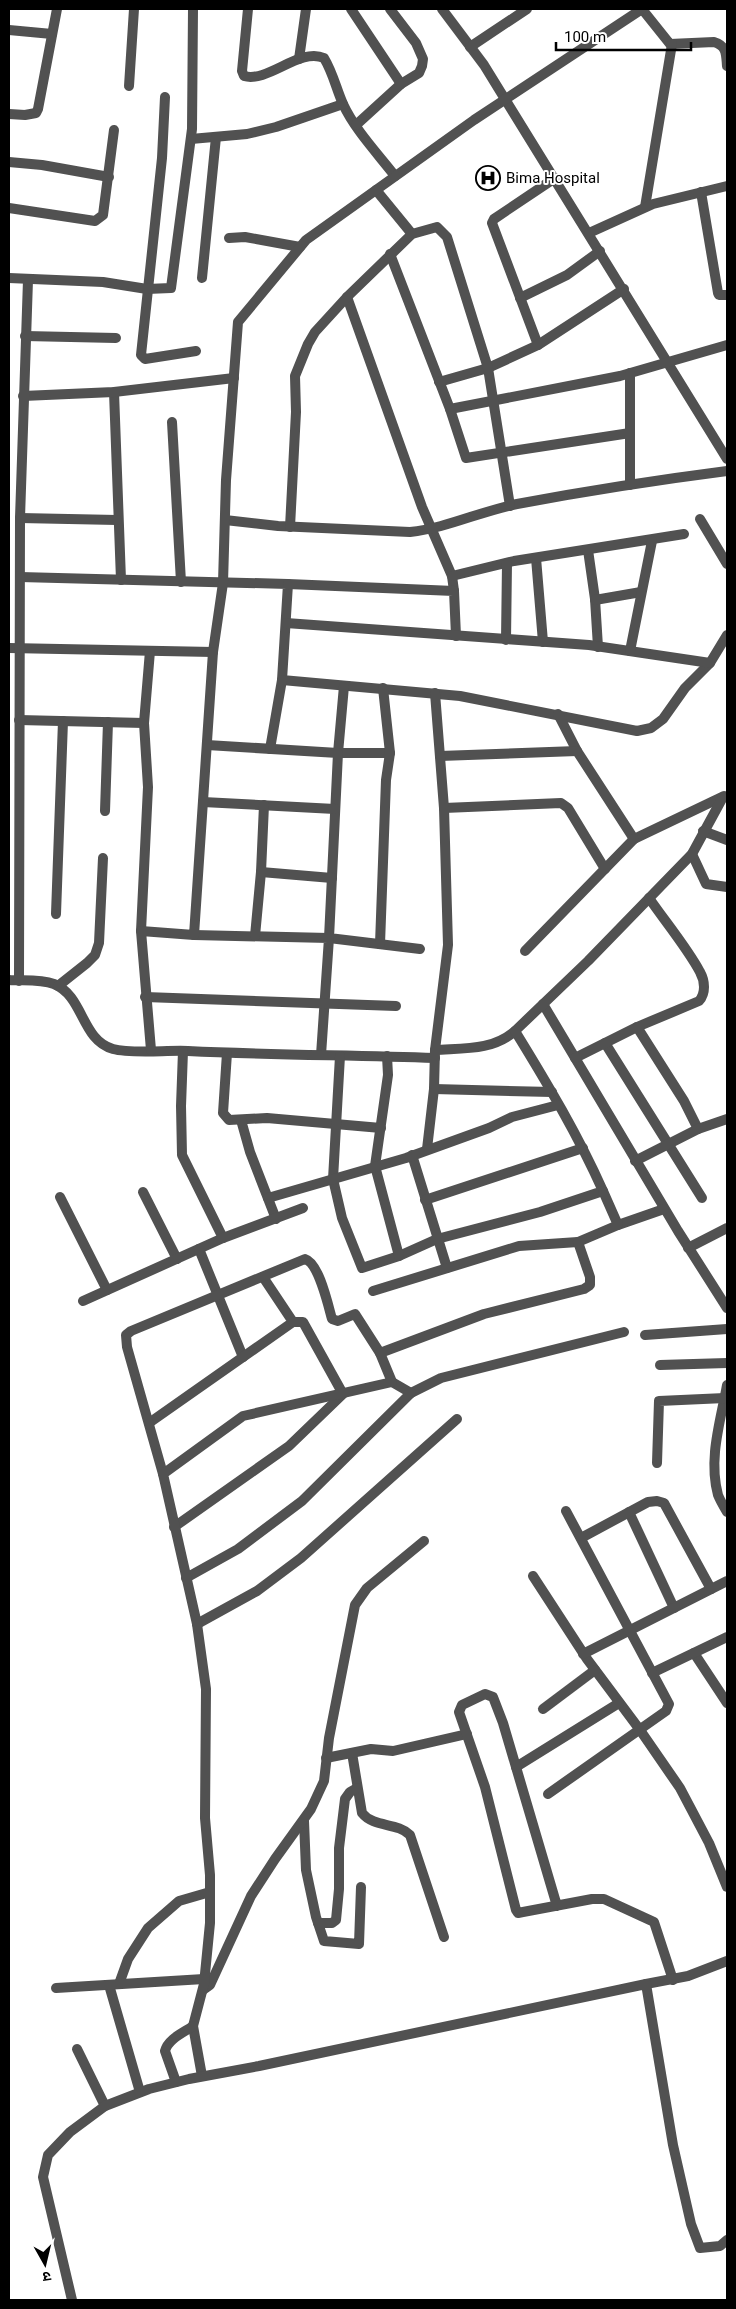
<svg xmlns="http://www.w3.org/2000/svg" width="736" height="2309" font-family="Roboto,'Noto Sans Devanagari',sans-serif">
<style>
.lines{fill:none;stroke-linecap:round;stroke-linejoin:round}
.minor{stroke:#515151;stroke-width:10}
.labels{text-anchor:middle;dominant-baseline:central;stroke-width:4;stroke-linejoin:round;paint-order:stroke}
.poi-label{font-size:15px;fill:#000;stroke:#fff;text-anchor:start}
</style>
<rect width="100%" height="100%" fill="#fff"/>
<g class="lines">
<g class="minor">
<path d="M248,9L242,71L244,76C268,83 300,47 324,58C333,73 336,88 343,104C355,130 378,154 395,176"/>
<path d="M351,9L401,84"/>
<path d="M442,9L484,65L727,459"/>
<path d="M642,9L670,44L714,42C727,46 726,54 727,66"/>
<path d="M9,30L52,34"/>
<path d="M470,47L527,9"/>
<path d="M299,59L306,9"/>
<path d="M129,86L134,9"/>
<path d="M165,97L162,158L141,355L145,359L196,351"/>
<path d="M9,114L25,115L36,113L38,109L57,9"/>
<path d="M356,125L401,84L419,73L422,66L423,59L416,43L390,9"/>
<path d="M191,139L247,134L276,127L343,104"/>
<path d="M9,162L42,165L109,177"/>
<path d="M376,190L412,234"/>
<path d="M701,192L718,293L719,295H727"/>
<path d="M645,207L672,44"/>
<path d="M9,208L95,221L103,215L114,130"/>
<path d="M589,233L653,204L727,186"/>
<path d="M229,238L245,237L300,247"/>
<path d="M390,254L450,409L466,458L630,433"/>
<path d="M9,278L103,282L147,289L171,288L192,129L193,9"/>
<path d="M202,278L216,137"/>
<path d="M347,297L422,507L452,576L454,591"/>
<path d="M520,298L567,275L600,251"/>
<path d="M25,336L116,338"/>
<path d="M538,345L492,223L494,219L555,178"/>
<path d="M439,382L488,368L538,345L624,289"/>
<path d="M114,392L121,580"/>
<path d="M23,396L114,392L234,378"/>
<path d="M450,409L620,376L727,345"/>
<path d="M172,422L181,582"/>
<path d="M630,485V373"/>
<path d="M20,518L117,520"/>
<path d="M700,519L727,564"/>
<path d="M225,520L278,526L410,532C447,528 481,511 517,504C586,491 657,480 727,471"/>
<path d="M290,527L296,412L295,376L308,344L315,332L347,297L412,234L437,227L447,237L488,368L510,506"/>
<path d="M588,550L595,599L598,647"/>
<path d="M536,558L543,642"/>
<path d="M452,576L514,561L684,534"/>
<path d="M20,577L288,584L282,680L460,696L637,731L651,728L663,719L685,688L710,663L727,635"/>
<path d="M288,584L454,591L456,636"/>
<path d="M595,600L641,592"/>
<path d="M286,623L589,645L710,663"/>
<path d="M506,640L507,563"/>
<path d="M9,648L213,652L223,583L226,480L238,322L306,240L474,120L642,9"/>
<path d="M630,651L652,541"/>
<path d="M344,686L338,753H390"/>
<path d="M558,714L577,751L634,839L724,796"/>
<path d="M19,720L144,723"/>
<path d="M207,745L338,753L329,938L420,949"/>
<path d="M270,749L282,680"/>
<path d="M440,756L577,751"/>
<path d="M203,802L335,809"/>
<path d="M444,808L561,803L568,808L605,869"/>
<path d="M105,811L108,722"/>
<path d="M703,831L727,840"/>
<path d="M692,854L706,884L727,887"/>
<path d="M261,872L332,878"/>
<path d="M56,914L63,721"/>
<path d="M141,931L148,787L144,723L150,651"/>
<path d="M194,935L329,938L321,1055"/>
<path d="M255,936L261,872L264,805"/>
<path d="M380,944L386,780L390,753L383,688"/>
<path d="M525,951L634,839"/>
<path d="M9,980C23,981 40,979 54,984C84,996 81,1040 113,1049C131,1054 167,1050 188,1051C271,1055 352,1055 435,1058"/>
<path d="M19,981L20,518L28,280"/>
<path d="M58,986L87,963L95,955L99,943L103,858"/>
<path d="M145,997L396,1006"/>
<path d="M543,1004L678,1231L727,1308"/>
<path d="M637,1027L684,1101L698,1129"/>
<path d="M605,1043L702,1198"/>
<path d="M151,1050L141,931L194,935L213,652"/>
<path d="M435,1050C463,1048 492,1051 515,1031"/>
<path d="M183,1051L181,1106L182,1155L223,1238"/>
<path d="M227,1053L223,1113L229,1120L267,1118L381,1128"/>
<path d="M340,1056L333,1179L342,1218L362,1268L399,1256L437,1239L540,1212L603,1191C578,1135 547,1083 515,1031L588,961L692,854L723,797"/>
<path d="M387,1056L388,1075L375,1166L399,1256"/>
<path d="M575,1058L637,1027L699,1001C706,993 705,981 700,972C688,949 664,920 649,898"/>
<path d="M434,1089L552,1092"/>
<path d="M241,1120L250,1152L276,1219"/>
<path d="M427,1149L434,1089L435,1050L448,945L444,808L435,693"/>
<path d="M412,1155L447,1268"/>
<path d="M635,1161L698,1129L727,1119"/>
<path d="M143,1192L177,1259"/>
<path d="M60,1197L107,1290"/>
<path d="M268,1198L406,1158L489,1128L512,1117L558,1105"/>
<path d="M425,1200L583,1148"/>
<path d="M618,1225L664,1209"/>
<path d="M688,1248L727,1228"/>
<path d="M199,1249L243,1357"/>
<path d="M373,1291L519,1246L578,1242"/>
<path d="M83,1301L223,1238L303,1208"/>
<path d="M645,1335L727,1329"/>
<path d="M660,1365L727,1363"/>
<path d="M727,1385C721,1420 708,1458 718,1495C720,1500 724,1507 727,1512"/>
<path d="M411,1393L441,1378L624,1332"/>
<path d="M149,1423L293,1322L263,1277"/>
<path d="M657,1463L659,1401L725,1398"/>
<path d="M163,1474L127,1347L126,1335L131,1331L305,1259C319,1263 328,1305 332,1319L338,1321L355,1314L380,1353"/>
<path d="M629,1512L674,1608"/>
<path d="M174,1527L289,1446L343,1394L303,1322H293"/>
<path d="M581,1538L648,1502L657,1501L664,1503L711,1589"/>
<path d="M533,1576L587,1659L640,1730L680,1788L709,1843L727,1887"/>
<path d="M186,1578L238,1549L302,1501L411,1393L392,1382"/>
<path d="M197,1624L257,1591L301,1558L457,1419"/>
<path d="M694,1653L727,1703"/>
<path d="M583,1654L727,1581"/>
<path d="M652,1673L727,1637"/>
<path d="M543,1709L595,1670"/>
<path d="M352,1753L362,1813C374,1828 397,1822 410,1835L444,1937"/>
<path d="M326,1758L371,1749L393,1751L467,1734"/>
<path d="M516,1767L619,1703"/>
<path d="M548,1794L666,1711L669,1704L566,1511"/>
<path d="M304,1821L306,1870L316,1917L324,1941L359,1944L361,1887"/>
<path d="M557,1906L503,1723L493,1697L485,1694L462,1705L459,1712L485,1787L516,1910L518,1913L523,1912L592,1899H604L654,1922L673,1980"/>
<path d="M318,1923H332L336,1920L339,1889V1848L345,1799L350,1792L357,1788"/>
<path d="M119,1984L128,1959L148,1928L179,1901L210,1892"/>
<path d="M646,1984L688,1976L727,1961"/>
<path d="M109,1985L140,2092"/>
<path d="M56,1988L204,1979"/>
<path d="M203,1990L210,1985L251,1896L275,1859L311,1809L324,1781L329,1738L355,1605L367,1588L424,1541"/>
<path d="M77,2049L105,2106"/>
<path d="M202,2076L193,2026L204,1984L210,1923V1875L205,1818L206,1689L197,1624L163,1474L243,1416L392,1382L380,1353L484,1314L584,1289L590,1285V1277L578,1242L618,1225L603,1191"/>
<path d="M176,2082L165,2051C168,2039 183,2033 193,2026"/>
<path d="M72,2300L43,2177L48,2155L70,2132L105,2106L149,2089L189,2079L259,2066L646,1984L673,2145L691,2224L700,2248L720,2246L727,2240"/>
</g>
</g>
<defs>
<symbol id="hospital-ring" viewBox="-11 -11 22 22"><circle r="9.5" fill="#fff" stroke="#000" stroke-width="1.5"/><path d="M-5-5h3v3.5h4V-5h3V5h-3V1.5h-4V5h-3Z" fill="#000"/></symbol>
</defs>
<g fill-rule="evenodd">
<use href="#hospital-ring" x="474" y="164" width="28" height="28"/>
</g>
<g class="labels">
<g class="poi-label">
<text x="506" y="178">Bima Hospital</text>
</g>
</g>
<rect width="736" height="2309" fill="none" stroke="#000000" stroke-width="20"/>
<g transform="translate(45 2264) rotate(172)" stroke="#ffffff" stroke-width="4" paint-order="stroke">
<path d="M0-4L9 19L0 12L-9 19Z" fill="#000000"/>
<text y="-8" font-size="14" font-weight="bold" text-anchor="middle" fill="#000000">उ</text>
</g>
<path d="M556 42v8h135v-8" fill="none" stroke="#000000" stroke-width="2.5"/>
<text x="564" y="42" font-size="15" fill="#000000" stroke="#ffffff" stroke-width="4" paint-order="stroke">100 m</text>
</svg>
